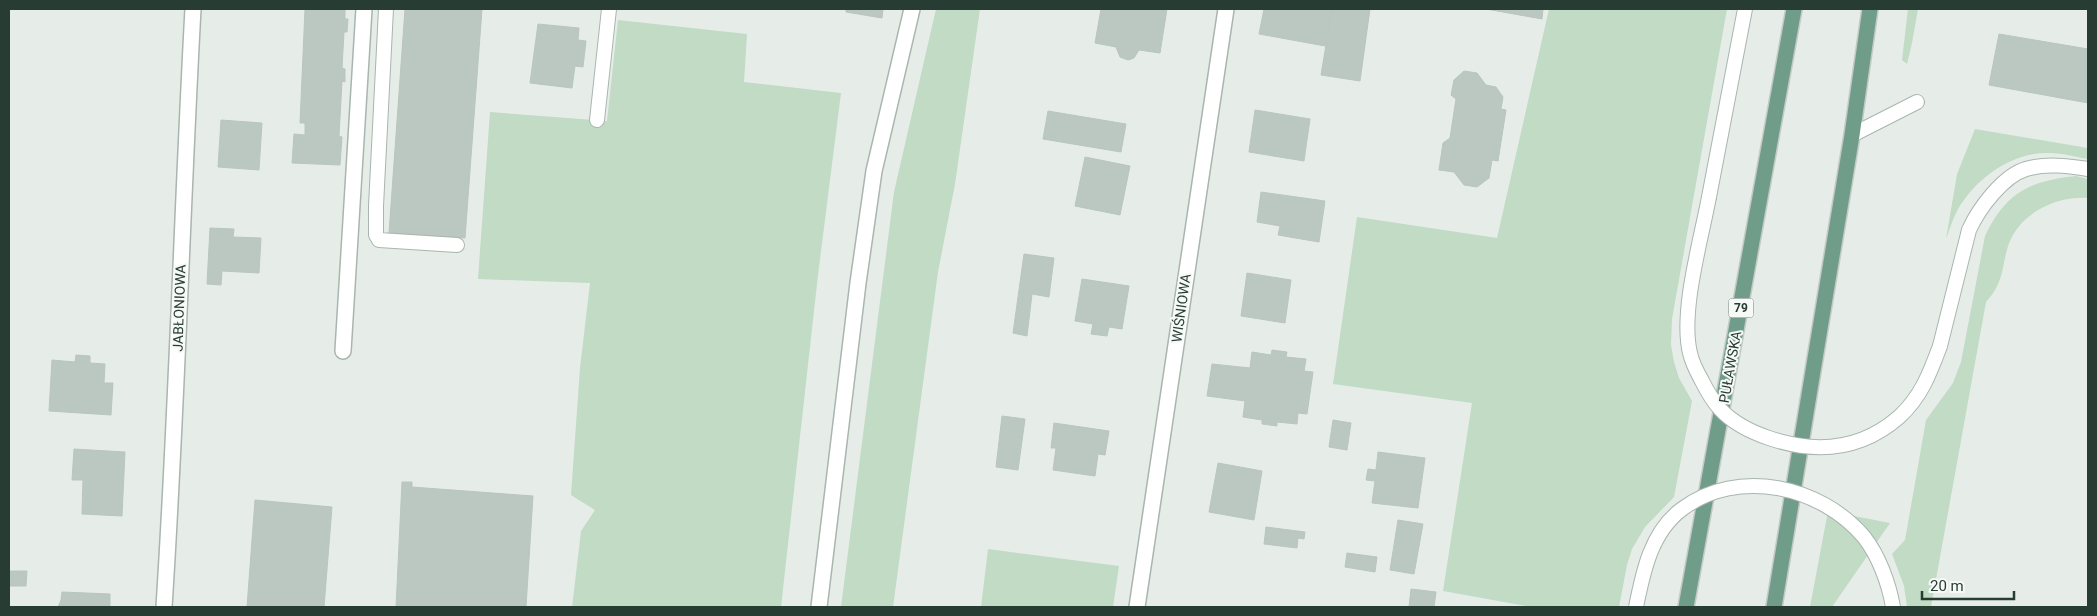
<svg xmlns="http://www.w3.org/2000/svg" width="2097" height="616" font-family="Roboto,sans-serif">
<style>
.green{fill:#c1dbc4}
.building{fill:#bbc7c1;stroke:#b9c6be}
.lines{fill:none;stroke-linecap:round;stroke-linejoin:round}
.lane-casing{stroke:#a9b5ae;stroke-width:16}
.street-casing{stroke:#a9b5ae;stroke-width:18}
.primary-casing{stroke:#c3c9c6;stroke-width:18}
.lane{stroke:#fff;stroke-width:14}
.street{stroke:#fff;stroke-width:15}
.primary{stroke:#709d8a;stroke-width:15}
.lane-bridge-casing{stroke:#a9b5ae;stroke-width:16;stroke-linecap:butt}
.lane-bridge{stroke:#fff;stroke-width:14}
.labels{text-anchor:middle;dominant-baseline:central;stroke-width:4;stroke-linejoin:round;paint-order:stroke}
.shield{fill:#f6f9f7;stroke:#65756e;stroke-width:1}
.shield-label{font-size:12px;font-weight:bold;fill:#273d33}
.street-label{font-size:14px;fill:#273d33;stroke:#f6f9f7}
</style>
<rect width="100%" height="100%" fill="#e6ede8"/>
<g class="green">
<path d="M936,9H980L955,184L938,272L893,607H841L894,192Z"/>
<path d="M1549,9H1727L1672,319L1671,345L1674,362L1679,378L1692,401L1674,497L1645,527L1632,549L1627,565L1619,607H1531L1443,591L1472,403L1333,384L1357,217L1497,238Z"/>
<path d="M1908,9H1918L1912,43L1907,64L1902,60Z"/>
<path d="M618,20L747,34L744,82L841,93L818,275L781,607H572L581,531L595,510L571,495L580,368L590,283L478,279L490,112L607,121Z"/>
<path d="M1975,129L2088,148V159C2076,157 2062,153 2050,153C2017,151 1982,174 1964,200C1955,211 1951,226 1946,239L1957,174Z"/>
<path d="M2076,176L2088,179V198C2056,196 2019,213 2008,246C2001,270 2004,282 1986,302L1931,607H1907L1904,586L1892,554L1905,540L1926,420L1953,383L1961,362L1985,236C2006,192 2030,181 2076,176Z"/>
<path d="M1828,511L1890,523L1832,607H1810Z"/>
<path d="M988,549L1119,566L1113,607H981Z"/>
</g>
<g class="building">
<path d="M305,9H345V19H348L347,32H344L342,68L345,69V82L342,81L339,136L342,137L340,165L292,163L294,134L305,135V123H300Z"/>
<path d="M405,9H482L465,238L389,233Z"/>
<path d="M846,9H883L882,18L846,12Z"/>
<path d="M1101,9H1167L1160,53L1139,50L1134,58L1128,60L1120,57L1116,47L1095,43Z"/>
<path d="M1264,9H1332L1325,46L1259,34Z"/>
<path d="M1332,9H1370L1360,81L1321,75Z"/>
<path d="M1486,9H1543L1542,19Z"/>
<path d="M538,24L579,28L578,40L586,41L583,67L575,66L572,88L530,83Z"/>
<path d="M1999,34L2088,49V46V103L1989,85Z"/>
<path d="M1464,71L1477,73L1486,85L1496,87L1503,97L1501,109L1506,110L1498,161L1492,160L1489,178L1477,187L1464,185L1454,172L1439,170L1443,143L1450,138L1456,99L1451,95L1454,80Z"/>
<path d="M1255,110L1310,119L1304,161L1249,152Z"/>
<path d="M1048,111L1126,124L1121,152L1043,139Z"/>
<path d="M221,120L262,123L259,170L218,167Z"/>
<path d="M1085,157L1130,166L1120,215L1075,206Z"/>
<path d="M1261,192L1325,201L1319,242L1278,235L1280,226L1257,222Z"/>
<path d="M210,228L234,229L233,237L261,238L259,273L222,271L221,285L207,284Z"/>
<path d="M1024,254L1054,258L1049,297L1032,294L1027,336L1013,333Z"/>
<path d="M1247,273L1291,280L1285,323L1241,316Z"/>
<path d="M1082,279L1129,286L1122,329L1109,327L1107,336L1091,334L1093,324L1075,321Z"/>
<path d="M1272,350L1287,352L1286,357L1306,359L1304,371L1313,372L1307,414L1298,413L1297,424L1277,422V426L1262,424V420L1243,417L1245,401L1207,396L1212,364L1250,368L1252,352L1271,355Z"/>
<path d="M76,355L90,356V363L105,364L104,383H113L111,415L49,411L52,360L75,362Z"/>
<path d="M1002,416L1025,419L1018,470L996,467Z"/>
<path d="M1333,420L1351,423L1347,450L1329,447Z"/>
<path d="M1054,423L1109,431L1105,455L1098,454L1095,476L1053,470L1056,448H1051Z"/>
<path d="M74,449L125,452L122,516L82,514L83,480H72Z"/>
<path d="M1378,452L1425,458L1418,508L1372,503L1375,481L1366,480L1368,469L1376,470Z"/>
<path d="M1218,463L1262,471L1254,520L1209,512Z"/>
<path d="M402,482H412V487L533,496L526,607H396Z"/>
<path d="M255,500L332,507L324,607H247Z"/>
<path d="M1398,520L1423,524L1414,574L1390,570Z"/>
<path d="M1266,527L1305,532L1304,539L1298,538L1297,548L1264,544Z"/>
<path d="M1347,553L1377,557L1375,572L1345,567Z"/>
<path d="M9,571H27L26,586H9Z"/>
<path d="M1411,589L1436,592L1434,607H1409Z"/>
<path d="M62,592L110,594V607H58L61,600Z"/>
</g>
<g class="lines">
<defs>
<g id="lane">
<path d="M386,9L376,206V235L379,240L457,245"/>
<path d="M597,120L609,9"/>
<path d="M1852,135L1917,102"/>
<path d="M1709,197L1745,9"/>
<path d="M1940,346L1969,230C1979,208 2003,176 2026,169C2046,163 2068,166 2088,169"/>
</g>
<g id="street">
<path d="M343,351L364,9"/>
<path d="M164,607C177,408 182,208 193,9"/>
<path d="M819,607L858,283L874,171L912,9"/>
<path d="M1137,607L1226,9"/>
</g>
<g id="primary">
<path d="M1686,607L1794,9"/>
<path d="M1774,607L1852,135L1870,9"/>
</g>
</defs>
<use href="#lane" class="lane-casing"/>
<use href="#street" class="street-casing"/>
<use href="#primary" class="primary-casing"/>
<use href="#lane" class="lane"/>
<use href="#street" class="street"/>
<use href="#primary" class="primary"/>
<defs>
<g id="lane-bridge">
<path d="M1709,197C1701,240 1680,312 1690,353C1692,363 1697,372 1702,381C1707,391 1713,401 1720,409C1733,423 1751,432 1769,438C1816,454 1860,451 1899,417C1921,397 1930,373 1940,346"/>
<path d="M1636,607C1643,572 1651,532 1682,509C1738,467 1821,486 1864,537C1879,556 1889,584 1893,607"/>
</g>
</defs>
<use href="#lane-bridge" class="lane-bridge-casing"/>
<use href="#lane-bridge" class="lane-bridge"/>
</g>
<g class="labels">
<rect class="shield" x="1728.5" y="298.5" width="25" height="19" rx="4"/>
<g class="shield-label">
<text x="1741" y="308">79</text>
</g>
<g class="street-label">
<text transform="translate(179 308) rotate(-88)">JABŁONIOWA</text>
<text transform="translate(1181 308) rotate(-82)">WIŚNIOWA</text>
<text transform="translate(1730 367) rotate(-80)">PUŁAWSKA</text>
</g>
</g>
<rect width="2097" height="616" fill="none" stroke="#273d33" stroke-width="20"/>
<path d="M1922 591v8h92v-8" fill="none" stroke="#273d33" stroke-width="2.5"/>
<text x="1930" y="591" font-size="15" fill="#273d33" stroke="#f6f9f7" stroke-width="4" paint-order="stroke">20 m</text>
</svg>
